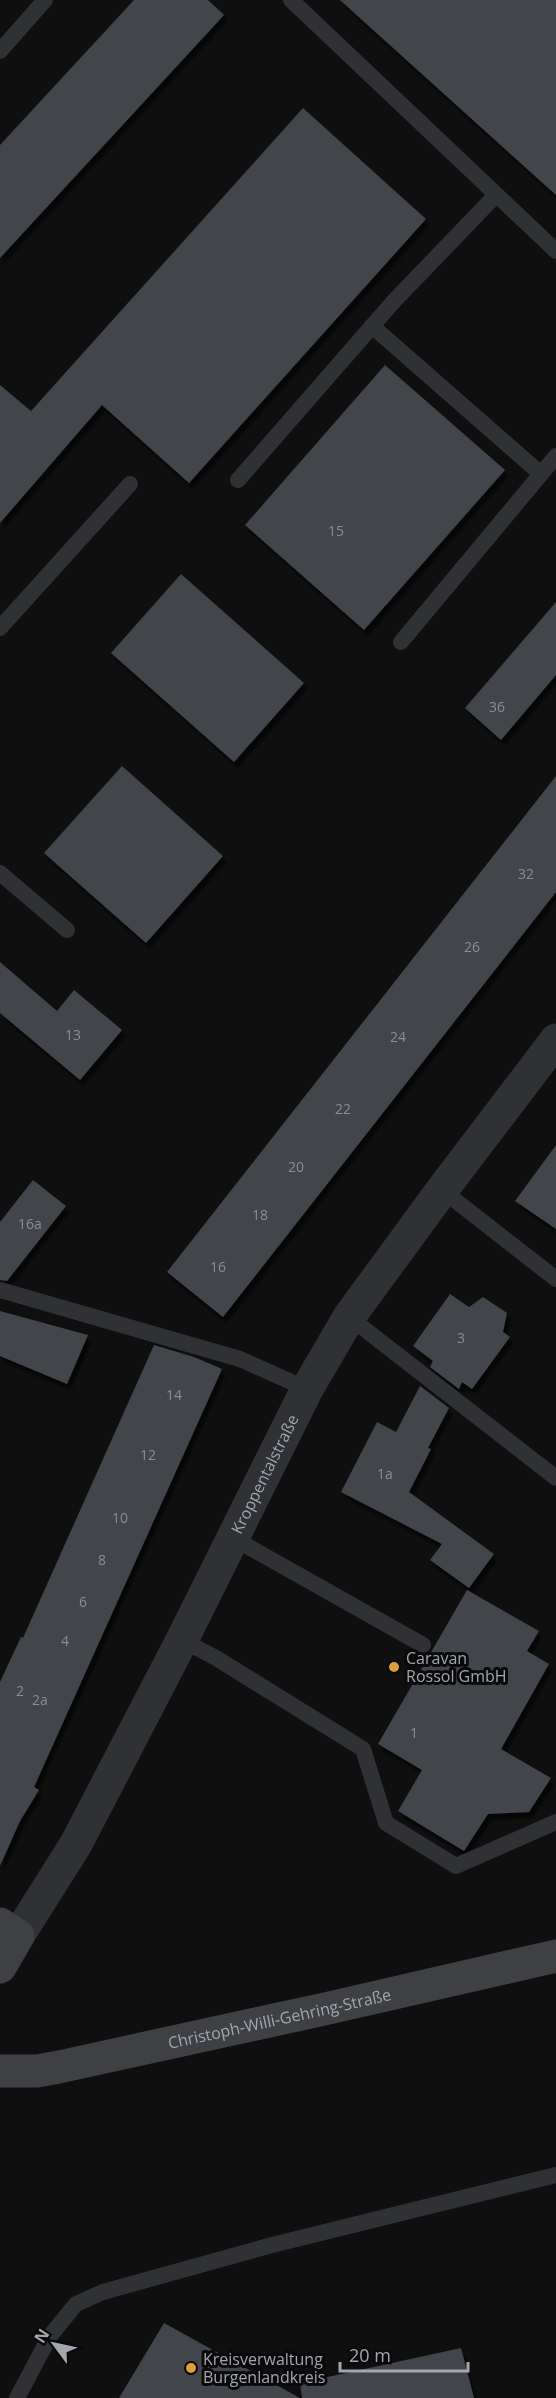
<svg xmlns="http://www.w3.org/2000/svg" width="556" height="2398" font-family="'Open Sans',sans-serif">
<style>
.building{fill:#434448;filter:url(#shadow)}
.lines{fill:none;stroke-linecap:round;stroke-linejoin:round}
.lane{stroke:#303135;stroke-width:16}
.street{stroke:#303135;stroke-width:33}
.secondary{stroke:#3f4044;stroke-width:33}
.poi-dot{fill:#dc9f3b;stroke:#0a0a0b;stroke-width:2}
.labels{text-anchor:middle;dominant-baseline:central;stroke-width:6;stroke-linejoin:round;paint-order:stroke}
.number-label{font-size:14px;fill:#8a8e95}
.street-label{font-size:16px;fill:#a2a6af;stroke:#0a0a0b}
.poi-label{font-size:16px;fill:#a2a6af;stroke:#0a0a0b;text-anchor:start}
</style>
<defs>
<filter id="shadow"><feDropShadow dx="3.5" dy="6" stdDeviation="1.5" flood-color="#0009"/></filter>
</defs>
<rect width="100%" height="100%" fill="#0f0f10"/>
<g class="building">
<path d="M134,0H208L224,15L0,258V145Z"/>
<path d="M340,0H556V195Z"/>
<path d="M303,108L426,219L189,483L102,405L0,523V385L31,411Z"/>
<path d="M385,365L505,470L364,630L245,525Z"/>
<path d="M181,574L304,683L234,762L111,653Z"/>
<path d="M556,602V675L501,740L465,708Z"/>
<path d="M122,766L223,856L146,943L44,853Z"/>
<path d="M556,776V892L223,1317L167,1272Z"/>
<path d="M0,962L57,1011L74,990L122,1030L80,1080L0,1013Z"/>
<path d="M556,1145V1229L515,1201Z"/>
<path d="M33,1180L66,1206L7,1281L0,1280V1222Z"/>
<path d="M450,1294L469,1307L483,1297L507,1313L503,1332L510,1337L472,1389L462,1382L459,1389L430,1367L433,1361L413,1346Z"/>
<path d="M0,1311L88,1335L67,1384L0,1356Z"/>
<path d="M154,1345L194,1357L222,1369L34,1787L39,1790L20,1821L0,1866V1682L21,1637L23,1638Z"/>
<path d="M420,1386L449,1408L428,1448L431,1449L409,1492L494,1554L469,1588L430,1560L442,1544L341,1492L377,1422L396,1432Z"/>
<path d="M467,1590L539,1631L527,1651L549,1664L501,1749L551,1778L529,1812L488,1814L464,1851L398,1811L422,1770L378,1744Z"/>
<path d="M164,2323L300,2398H119Z"/>
<path d="M461,2348L474,2398H302L300,2383Z"/>
</g>
<g class="lines">
<g class="lane">
<path d="M291,0L556,251"/>
<path d="M0,51L45,0"/>
<path d="M372,326L541,474"/>
<path d="M238,480L394,301L496,195"/>
<path d="M0,628L130,484"/>
<path d="M401,642L556,456"/>
<path d="M0,873L67,930"/>
<path d="M442,1190L556,1279"/>
<path d="M0,1290L240,1359L307,1389"/>
<path d="M349,1317L556,1478"/>
<path d="M233,1538L423,1645"/>
<path d="M182,1640L216,1658L363,1749L386,1823L456,1866L556,1822"/>
<path d="M17,2398L50,2336L76,2304L103,2292L272,2245L556,2175"/>
</g>
<path class="street" id="s1" d="M18,1936L76,1844L182,1640L307,1389L349,1317L442,1190L556,1040"/>
<g class="secondary">
<path d="M0,1924L18,1936L0,1967"/>
<path id="s2" d="M0,2071H37L59,2067L329,2008L556,1956"/>
</g>
</g>
<g class="poi-dot">
<circle cx="394" cy="1667" r="6"/>
<circle cx="191" cy="2368" r="6"/>
</g>
<g class="labels">
<g class="number-label">
<text x="336" y="530">15</text>
<text x="497" y="706">36</text>
<text x="526" y="873">32</text>
<text x="472" y="946">26</text>
<text x="73" y="1034">13</text>
<text x="398" y="1036">24</text>
<text x="343" y="1108">22</text>
<text x="296" y="1166">20</text>
<text x="260" y="1214">18</text>
<text x="30" y="1223">16a</text>
<text x="218" y="1266">16</text>
<text x="461" y="1337">3</text>
<text x="174" y="1394">14</text>
<text x="148" y="1454">12</text>
<text x="385" y="1473">1a</text>
<text x="120" y="1517">10</text>
<text x="102" y="1559">8</text>
<text x="83" y="1601">6</text>
<text x="65" y="1640">4</text>
<text x="20" y="1690">2</text>
<text x="40" y="1699">2a</text>
<text x="414" y="1732">1</text>
</g>
<g class="street-label">
<text stroke="none"><textPath href="#s1" startOffset="524">Kroppentalstraße</textPath></text>
<text stroke="none"><textPath href="#s2" startOffset="285">Christoph-Willi-Gehring-Straße</textPath></text>
</g>
<g class="poi-label">
<text x="406" y="1658">Caravan<tspan x="406" dy="18">Rossol GmbH</tspan></text>
<text x="203" y="2359">Kreisverwaltung<tspan x="203" dy="18">Burgenlandkreis</tspan></text>
</g>
</g>
<g transform="translate(54 2344) rotate(303)" stroke="#0a0a0b" stroke-width="4.5" paint-order="stroke">
<path d="M0-4.5L10 22L0 15L-10 22Z" fill="#a2a6af"/>
<text y="-9" font-size="16" font-weight="bold" text-anchor="middle" fill="#a2a6af">N</text>
</g>
<path d="M340 2362v9h128v-9" fill="none" stroke="#a2a6af" stroke-width="3"/>
<text x="349" y="2362" font-size="18" fill="#a2a6af" stroke="#0a0a0b" stroke-width="4.5" paint-order="stroke">20 m</text>
</svg>
